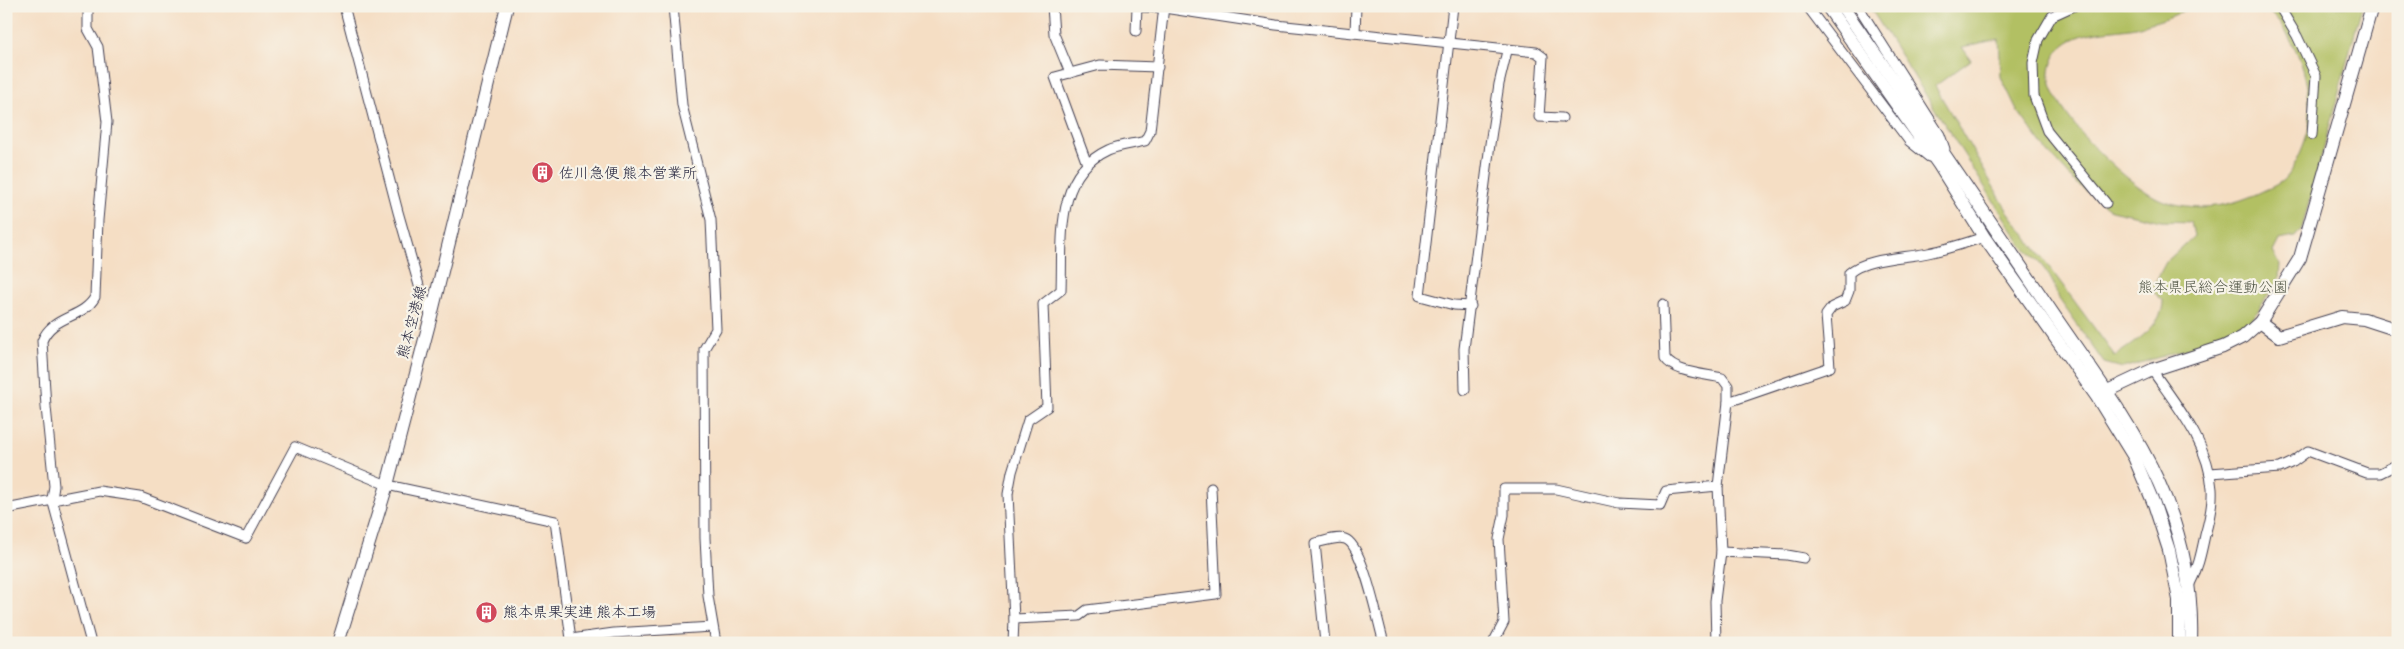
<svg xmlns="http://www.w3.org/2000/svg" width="2404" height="649" font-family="Pangolin,'Klee One',sans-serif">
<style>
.green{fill:#b2c063;stroke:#6a714f;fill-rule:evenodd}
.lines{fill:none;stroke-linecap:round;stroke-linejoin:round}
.street-casing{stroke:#423e50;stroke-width:11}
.secondary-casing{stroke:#423e50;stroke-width:14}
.street{stroke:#fff;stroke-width:9}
.secondary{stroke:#fff;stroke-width:12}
.labels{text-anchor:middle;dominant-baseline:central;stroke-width:4.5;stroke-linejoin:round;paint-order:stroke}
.poi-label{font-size:15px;fill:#22223b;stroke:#f7f3e8;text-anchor:start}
.park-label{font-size:15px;fill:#545949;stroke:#f7f3e8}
.street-label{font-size:15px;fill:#22223b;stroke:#f7f3e8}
</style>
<rect width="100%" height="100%" fill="#f7f3e8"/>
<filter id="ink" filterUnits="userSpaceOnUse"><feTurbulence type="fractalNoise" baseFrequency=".02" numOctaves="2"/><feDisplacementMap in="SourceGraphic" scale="10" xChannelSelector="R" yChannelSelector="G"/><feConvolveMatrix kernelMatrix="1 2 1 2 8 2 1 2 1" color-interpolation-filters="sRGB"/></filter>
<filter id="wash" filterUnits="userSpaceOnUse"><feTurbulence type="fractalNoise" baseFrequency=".0096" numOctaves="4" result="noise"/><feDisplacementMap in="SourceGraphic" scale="20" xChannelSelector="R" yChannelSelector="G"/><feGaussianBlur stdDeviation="1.12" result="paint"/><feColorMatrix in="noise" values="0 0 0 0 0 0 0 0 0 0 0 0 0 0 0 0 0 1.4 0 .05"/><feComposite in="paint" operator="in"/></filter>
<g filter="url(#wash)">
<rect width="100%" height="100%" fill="#f5dec4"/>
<path class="green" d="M1869,6H2192C2174,17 2156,22 2135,27C2111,32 2080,29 2061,48C2053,56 2049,68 2050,79C2054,115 2133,192 2167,202C2202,212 2233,206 2265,190C2270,188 2277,185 2282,181C2295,170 2310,134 2310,117C2309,74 2296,35 2263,6H2362L2302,228L2295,237L2279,240L2273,252L2280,264L2279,279L2253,318L2239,331L2220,339L2123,368L2104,363L2059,299C2053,276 2040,262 2023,247ZM1999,39L2001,77L2017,110L2048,152L2075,182L2111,210L2161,221L2191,222L2194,236L2166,262L2151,290L2163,300C2164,326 2134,342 2115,356L2007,210L1935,86L1971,60L1962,47Z"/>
</g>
<g filter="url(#ink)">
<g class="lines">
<defs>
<g id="street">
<path d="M88,6V29L98,47L107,122L98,220L95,297C83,319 52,315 42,341L46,407L54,486L52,499L91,643"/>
<path d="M344,6L398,212L420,289L431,316"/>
<path d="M673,6L682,105L711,220L716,329L704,349L705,538L708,596L716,643"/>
<path d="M1052,6L1054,34L1070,73"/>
<path d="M1453,6L1420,296L1454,305L1471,306"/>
<path d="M1807,6L1909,141L1929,157"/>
<path d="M1858,6L1940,135L1945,149"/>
<path d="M2074,6L2052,16L2038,40L2033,63L2034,96L2047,131L2106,203"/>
<path d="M2279,6L2297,36L2316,76L2312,135"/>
<path d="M1136,31L1137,7L1164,8L1276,25L1536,52L1543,57L1539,117L1562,118"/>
<path d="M1355,33L1356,6"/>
<path d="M1087,164L1055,77L1100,65L1158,67"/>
<path d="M1663,304L1665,358C1675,373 1705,374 1722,378L1728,386V402"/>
<path d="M2152,370C2177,406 2209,444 2212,489C2213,504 2209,521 2205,535C2201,554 2198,569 2189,586"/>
<path d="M1465,390L1464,349L1490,144L1499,84L1507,51"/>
<path d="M2210,473L2280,468L2293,462L2308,451L2367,473H2380L2398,464"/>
<path d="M6,509L99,491L140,497L246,538L295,447L387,485L555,521L571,639L614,633L712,627"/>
<path d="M1721,552L1787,555L1804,558"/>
<path d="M1014,619L1079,616L1087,610L1216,594L1211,488"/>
<path d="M1013,643L1014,619L1008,494L1012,472L1028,420L1047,407L1043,304L1061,290C1063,240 1054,175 1108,150C1119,145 1134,144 1145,141L1150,131L1164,6"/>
<path d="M1325,643L1315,543C1323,542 1337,536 1345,539C1363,544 1378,624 1384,643"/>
<path d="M1493,643L1504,622L1499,539L1504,515V489H1556L1619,503L1660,505L1666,491L1718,486"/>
<path d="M1716,643L1715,601L1721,552L1718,486L1728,402L1830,367L1826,315L1832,307L1845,301L1849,291V273C1865,258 1906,258 1928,253C1947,249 1966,243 1984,237"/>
</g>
<g id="secondary">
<path d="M1827,6L1939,165L1984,237L2097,397L2134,457L2154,504L2169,550L2179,600V643"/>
<path d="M1842,6C1909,102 1975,199 2041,296C2117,410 2196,496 2191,643"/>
<path d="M2260,322L2279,336L2342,317L2364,319L2398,330"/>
<path d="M2101,394L2152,370L2223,347L2243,337L2260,322L2300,258L2372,6"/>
<path d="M338,643L387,485L431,316L507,6"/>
</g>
</defs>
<use href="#street" class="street-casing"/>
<use href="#secondary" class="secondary-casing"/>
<use href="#street" class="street"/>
<use href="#secondary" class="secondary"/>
</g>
</g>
<defs>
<symbol id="building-disc" viewBox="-11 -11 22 22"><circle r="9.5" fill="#d1495b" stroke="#f7f3e8"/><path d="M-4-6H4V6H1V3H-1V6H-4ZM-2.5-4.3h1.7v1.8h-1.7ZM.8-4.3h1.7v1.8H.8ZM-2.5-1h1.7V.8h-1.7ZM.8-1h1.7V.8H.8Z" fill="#fff"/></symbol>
</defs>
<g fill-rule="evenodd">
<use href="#building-disc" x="530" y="160" width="25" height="25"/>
<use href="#building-disc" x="474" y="600" width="25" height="25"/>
</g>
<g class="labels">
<g class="poi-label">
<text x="559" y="173">佐川急便 熊本営業所</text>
<text x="503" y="612">熊本県果実連 熊本工場</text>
</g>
<g class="park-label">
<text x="2213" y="287">熊本県民総合運動公園</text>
</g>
<g class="street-label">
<text transform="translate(412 322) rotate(-75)">熊本空港線</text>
</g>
</g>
<rect width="2404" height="649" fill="none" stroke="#f7f3e8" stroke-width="25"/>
</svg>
